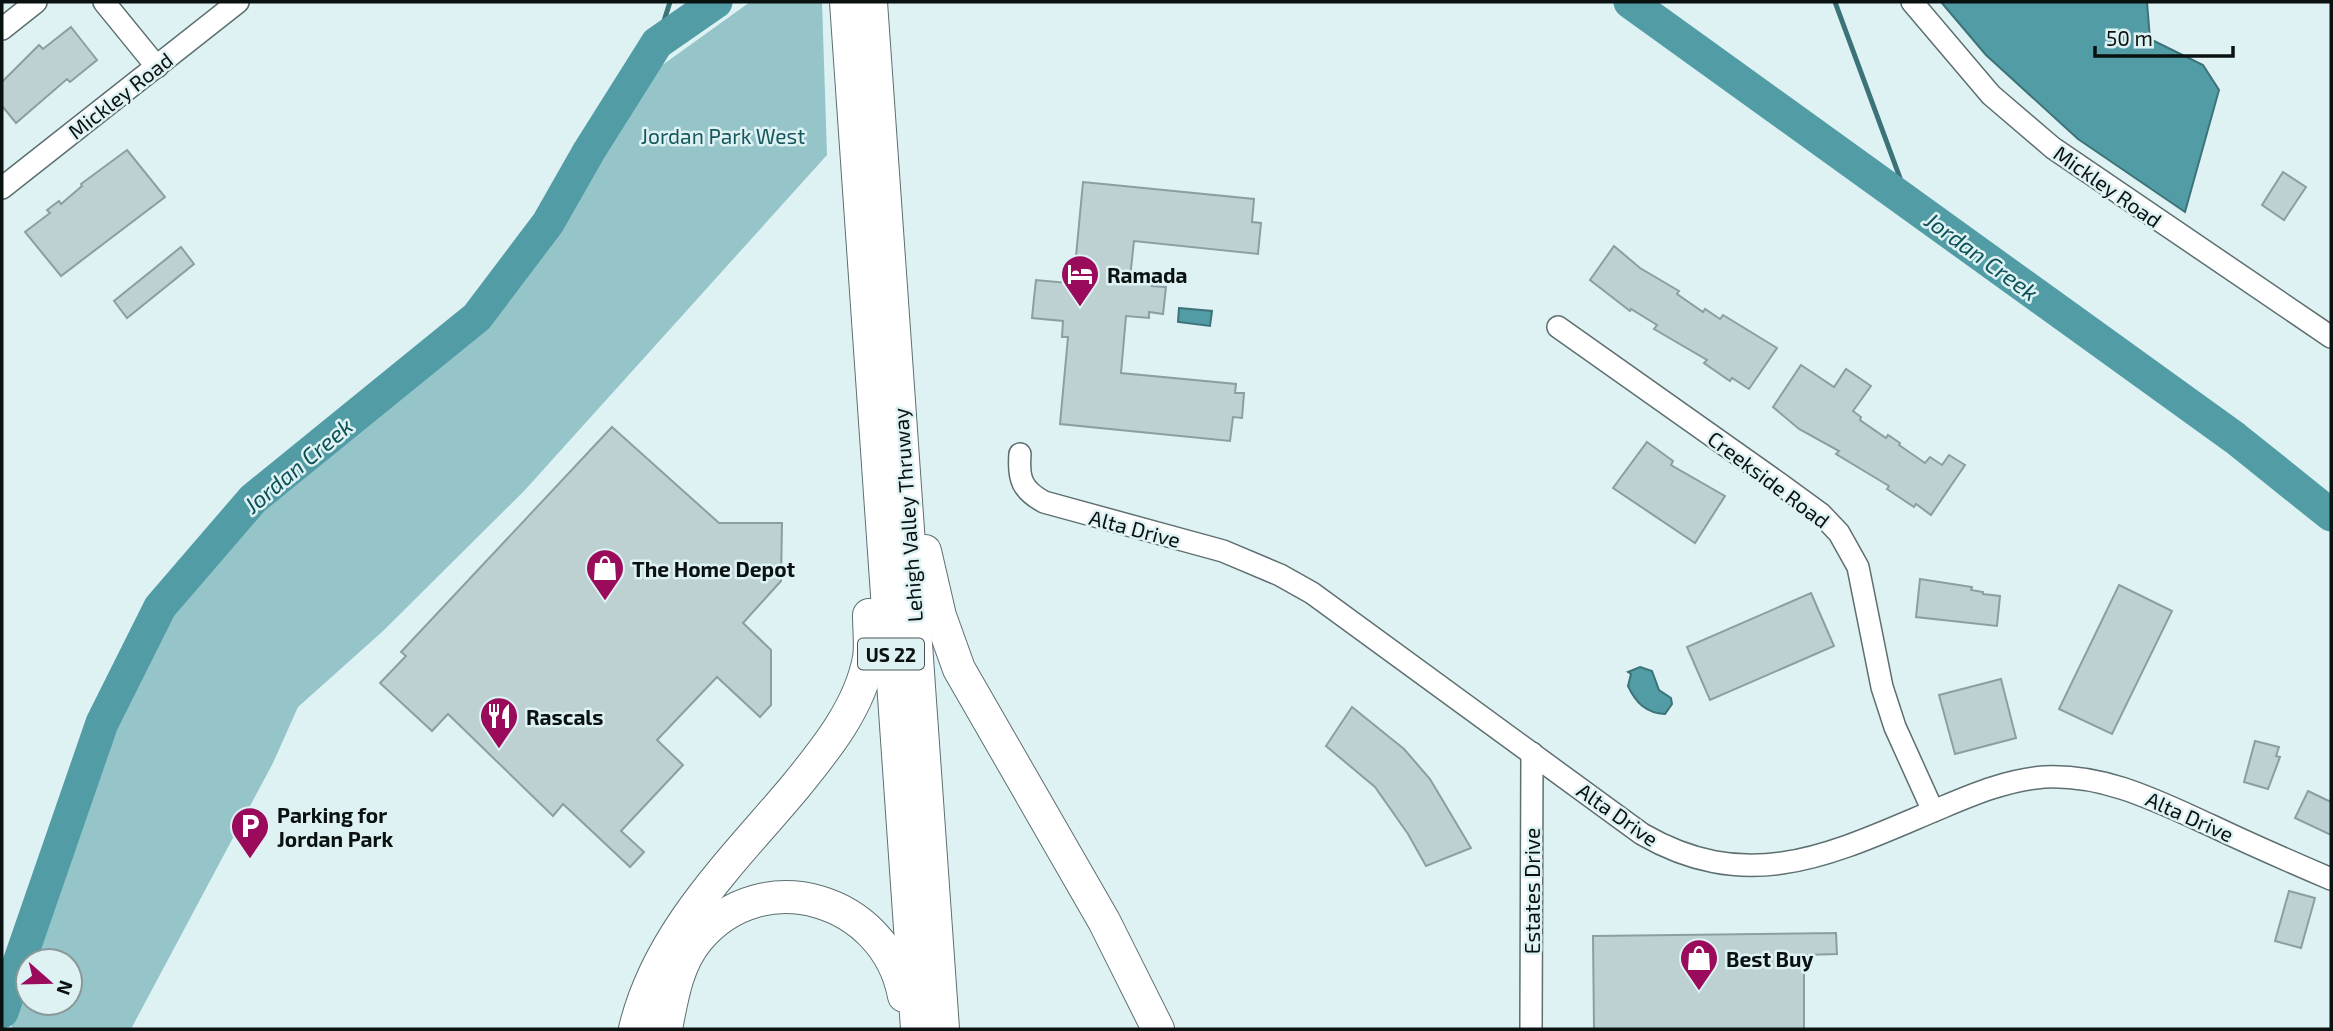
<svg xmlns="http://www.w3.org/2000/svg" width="2333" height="1031" font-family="'Exo 2',sans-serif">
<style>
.green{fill:#95c4c9}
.water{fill:#529da5;stroke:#3c7379;stroke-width:2}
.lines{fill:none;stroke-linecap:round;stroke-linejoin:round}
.stream{stroke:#3c7379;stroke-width:5}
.river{stroke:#529da5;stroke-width:33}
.building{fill:#bdd1d3;stroke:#8b9ea0;stroke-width:2}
.minor-casing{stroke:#5e6f71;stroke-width:24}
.highway-casing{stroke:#5e6f71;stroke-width:34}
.minor{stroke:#fff;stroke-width:21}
.highway{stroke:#fff;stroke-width:32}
.labels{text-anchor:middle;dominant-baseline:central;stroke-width:5;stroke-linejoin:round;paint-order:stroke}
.shield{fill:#def2f4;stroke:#4a5455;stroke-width:2}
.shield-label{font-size:19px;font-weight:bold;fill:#0a1111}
.street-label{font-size:21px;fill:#0a1111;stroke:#def2f4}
.park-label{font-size:21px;fill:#16575d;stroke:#def2f4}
.poi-label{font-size:21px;font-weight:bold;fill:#0a1111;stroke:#def2f4;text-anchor:start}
.water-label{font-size:23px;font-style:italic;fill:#0d5157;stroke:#def2f4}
</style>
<rect width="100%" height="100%" fill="#def2f4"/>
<path class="green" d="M750,2H822L827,155L525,490L383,631L298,707L273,763L131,1029H11L28,972V1003H70V961H31L102,753L162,630L193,585L242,528L295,478L412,386L480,327L539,251L621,120L661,66Z"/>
<g class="water">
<path d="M1941,2H2147L2150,39L2203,65L2219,90L2185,212L2078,139L1986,55Z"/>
<path d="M1179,308L1212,311L1210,326L1178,322Z"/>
<path d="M1640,667L1652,671L1659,690L1671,698L1672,704L1665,714C1646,713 1636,703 1628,686L1631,674L1628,672Z"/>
</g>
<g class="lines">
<g class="stream">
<path d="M1835,2L1910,205"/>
<path d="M657,43L670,2"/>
</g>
<g class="river">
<path d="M1630,2L2235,438L2331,515"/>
<path d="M2,1012L102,723L160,607L253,499L477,317L548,223L589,151L657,43L716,2"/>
</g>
</g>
<g class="building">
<path d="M71,27L97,60L70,82L67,79L16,123L2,106V82L39,45L43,49Z"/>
<path d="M127,150L165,197L61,276L25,232L50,213L47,210L59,201L61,204L82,186L81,184Z"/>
<path d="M2283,172L2306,187L2284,220L2262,205Z"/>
<path d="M1083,182L1254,199L1252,222L1261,223L1258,254L1134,241L1130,278L1153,281L1152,286L1166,287L1163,314L1149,312V318L1126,316L1121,373L1236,384L1235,393H1244L1242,418L1233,417L1230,441L1060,424L1068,337H1062L1063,321L1032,318L1034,298L1036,280L1068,283L1069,267H1075Z"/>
<path d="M1614,246L1640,268L1679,291L1677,294L1703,312L1705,309L1720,319L1723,315L1777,348L1749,389L1732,378L1730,381L1704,363L1707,360L1654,329L1657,325L1631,309L1630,311L1590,280Z"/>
<path d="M181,247L194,264L127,318L114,301Z"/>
<path d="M1801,365L1834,387L1846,369L1871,386L1853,411L1861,417L1860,420L1886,438L1888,435L1900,443L1899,445L1925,463L1930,457L1942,465L1949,455L1965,465L1931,515L1916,504L1914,507L1887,489L1889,486L1836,454L1839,451L1799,429L1773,407Z"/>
<path d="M612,427L719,523H782L781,581L743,623L771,650V705L760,717L717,677L657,740L683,765L621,831L644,852L630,867L563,804L553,816L448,714L432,731L380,683L406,656L401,652Z"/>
<path d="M1647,442L1673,461L1671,465L1725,496L1695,543L1613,488Z"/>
<path d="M1920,579L1972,587L1971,590L1983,592V594L2000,596L1997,626L1916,617Z"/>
<path d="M2119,585L2172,611L2112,734L2059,709Z"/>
<path d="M1811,593L1834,646L1710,700L1687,647Z"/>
<path d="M2001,679L2016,738L1955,754L1939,695Z"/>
<path d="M1352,707L1404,749L1430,779L1471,848L1426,866L1408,834L1375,787L1326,746Z"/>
<path d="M2255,741L2279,747L2276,756L2280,757L2268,789L2244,782Z"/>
<path d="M2308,791L2331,802V835L2295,818Z"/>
<path d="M2289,891L2315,898L2301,948L2275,941Z"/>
<path d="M1836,933L1837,954L1804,955V1029H1594L1593,936Z"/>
</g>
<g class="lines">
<defs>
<g id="minor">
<path d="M104,2L157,67"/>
<path d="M1912,2L1991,95L2053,148L2331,337"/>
<path d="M2,29L36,2"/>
<path d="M2,188L238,2"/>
<path d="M1558,327L1780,484L1821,514L1839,533L1858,567L1882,687L1895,727L1933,811"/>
<path d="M1020,454C1018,479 1022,490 1044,502L1223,551L1280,575L1312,593L1642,834C1753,898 1837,851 1943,807C1976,793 2008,780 2044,777C2105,774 2157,801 2210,825C2250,844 2291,862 2331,879"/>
<path d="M1531,1029L1532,753"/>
</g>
<g id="highway">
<path d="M846,2L917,1029"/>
<path d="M871,2L943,1029"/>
<path d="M925,551L940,616L959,669L1104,921L1158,1029"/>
<path d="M635,1029C658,932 733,861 795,787C826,749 860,707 869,658C871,645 869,629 869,615"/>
<path d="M666,1029C672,998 677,964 698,939C763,861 886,899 904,996"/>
</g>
</defs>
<use href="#minor" class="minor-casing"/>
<use href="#highway" class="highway-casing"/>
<use href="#minor" class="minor"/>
<use href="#highway" class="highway"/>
</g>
<defs>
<symbol id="hotel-pin" viewBox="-11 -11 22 30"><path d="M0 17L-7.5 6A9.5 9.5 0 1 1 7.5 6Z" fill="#9a0b5c" stroke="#def2f4"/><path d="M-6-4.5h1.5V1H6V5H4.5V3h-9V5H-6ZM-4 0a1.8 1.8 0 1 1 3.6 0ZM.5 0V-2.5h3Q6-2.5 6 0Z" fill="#fff"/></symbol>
<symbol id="shop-pin" viewBox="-11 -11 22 30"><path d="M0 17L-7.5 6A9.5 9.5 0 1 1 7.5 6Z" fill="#9a0b5c" stroke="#def2f4"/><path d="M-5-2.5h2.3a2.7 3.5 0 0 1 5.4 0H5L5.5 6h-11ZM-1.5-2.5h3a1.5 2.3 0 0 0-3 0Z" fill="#fff"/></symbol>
<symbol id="restaurant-pin" viewBox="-11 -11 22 30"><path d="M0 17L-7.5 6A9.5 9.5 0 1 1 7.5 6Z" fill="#9a0b5c" stroke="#def2f4"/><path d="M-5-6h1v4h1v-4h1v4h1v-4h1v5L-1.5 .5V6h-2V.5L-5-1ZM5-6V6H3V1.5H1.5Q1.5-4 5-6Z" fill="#fff"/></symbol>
<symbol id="parking-pin" viewBox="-11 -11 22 30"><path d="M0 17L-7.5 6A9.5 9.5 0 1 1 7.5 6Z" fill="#9a0b5c" stroke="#def2f4"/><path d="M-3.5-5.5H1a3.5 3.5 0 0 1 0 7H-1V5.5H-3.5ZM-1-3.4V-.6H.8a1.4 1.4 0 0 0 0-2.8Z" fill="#fff"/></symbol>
</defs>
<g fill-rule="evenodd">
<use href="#hotel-pin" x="1058" y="252" width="44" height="60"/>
<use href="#shop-pin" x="583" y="546" width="44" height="60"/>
<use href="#restaurant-pin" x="477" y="694" width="44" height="60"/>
<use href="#parking-pin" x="228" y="804" width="44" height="60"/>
<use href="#shop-pin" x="1677" y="936" width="44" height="60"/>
</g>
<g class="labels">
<rect class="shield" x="858" y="638.5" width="66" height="31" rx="5"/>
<g class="shield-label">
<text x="891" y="654">US 22</text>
</g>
<g class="street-label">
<text transform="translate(120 95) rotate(-38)">Mickley Road</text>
<text transform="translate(2108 186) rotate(35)">Mickley Road</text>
<text transform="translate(1769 479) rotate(37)">Creekside Road</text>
<text transform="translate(907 515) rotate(-94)">Lehigh Valley Thruway</text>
<text transform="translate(1135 528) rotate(15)">Alta Drive</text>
<text transform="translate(1618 814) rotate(35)">Alta Drive</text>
<text transform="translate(2190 816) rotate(24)">Alta Drive</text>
<text transform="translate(1531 891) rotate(-90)">Estates Drive</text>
</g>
<g class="park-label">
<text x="723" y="135">Jordan Park West</text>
</g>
<g class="poi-label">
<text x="1107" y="274">Ramada</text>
<text x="632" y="568">The Home Depot</text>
<text x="526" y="716">Rascals</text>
<text x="277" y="814">Parking for<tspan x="277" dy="24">Jordan Park</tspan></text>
<text x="1726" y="958">Best Buy</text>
</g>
<g class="water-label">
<text transform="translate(1982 256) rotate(36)">Jordan Creek</text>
<text transform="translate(298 465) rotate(-40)">Jordan Creek</text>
</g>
</g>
<rect width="2333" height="1031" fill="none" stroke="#0a1111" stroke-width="7"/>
<g transform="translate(49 982) rotate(110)"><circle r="33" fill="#def2f4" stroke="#899899" stroke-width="2"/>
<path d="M0-5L12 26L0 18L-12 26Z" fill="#9a0b5c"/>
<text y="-10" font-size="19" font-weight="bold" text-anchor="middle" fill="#0a1111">N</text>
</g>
<path d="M2095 46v10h138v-10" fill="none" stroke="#0a1111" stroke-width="3.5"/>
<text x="2106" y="46" font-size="21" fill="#0a1111" stroke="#def2f4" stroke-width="5" paint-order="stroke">50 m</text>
</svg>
